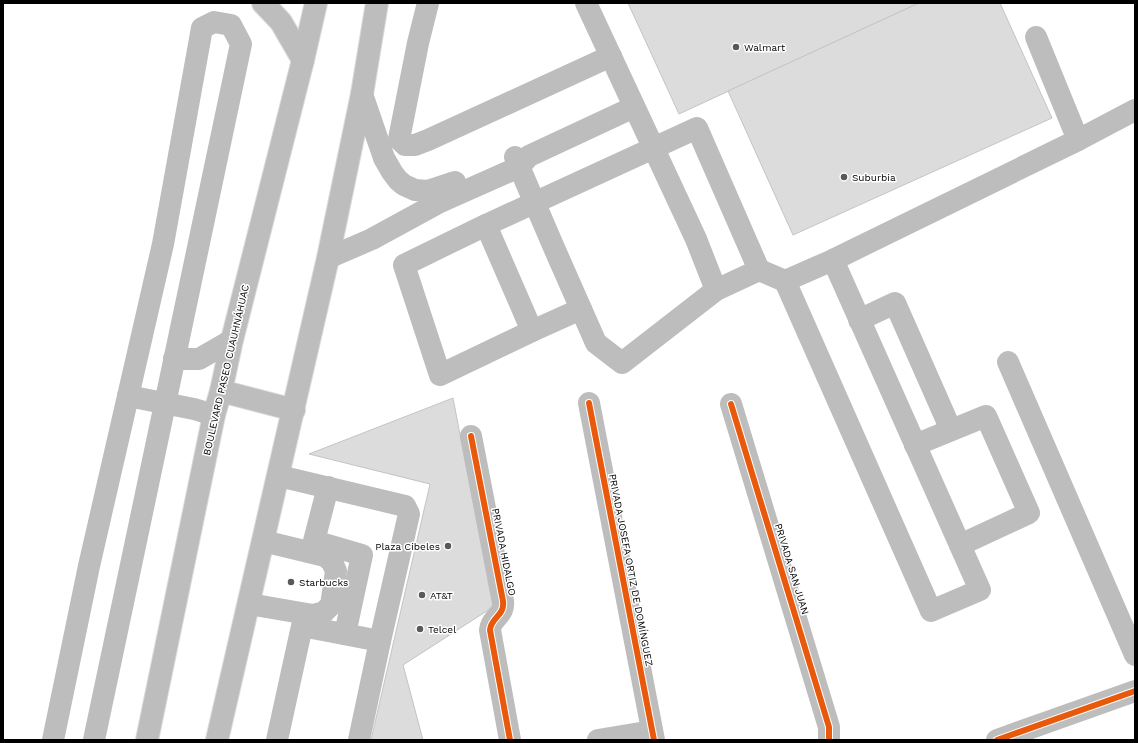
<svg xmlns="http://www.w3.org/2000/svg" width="1138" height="743" font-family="'Work Sans',sans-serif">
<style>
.building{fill:#dcdcdc;stroke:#c4c4c4}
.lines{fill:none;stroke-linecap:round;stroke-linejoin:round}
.major-casing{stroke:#dbdbdb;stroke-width:24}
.minor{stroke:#bdbdbd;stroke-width:22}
.major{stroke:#bdbdbd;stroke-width:22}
.cycleway-casing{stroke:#fff;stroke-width:8}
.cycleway{stroke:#e8590c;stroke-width:6}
.poi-dot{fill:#595959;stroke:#fff;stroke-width:1.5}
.labels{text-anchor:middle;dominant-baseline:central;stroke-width:3;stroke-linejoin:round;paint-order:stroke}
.poi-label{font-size:10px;fill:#000;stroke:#fff;text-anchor:start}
.street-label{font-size:10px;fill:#000;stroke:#fff}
</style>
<rect width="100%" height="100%" fill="#fff"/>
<g class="building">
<path d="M628,3H919L679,114Z"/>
<path d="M919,3H1000L1052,118L793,235L728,91Z"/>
<path d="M453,398L493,607L403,665L423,740H371L430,484L309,454Z"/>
</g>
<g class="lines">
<defs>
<g id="major">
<path d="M263,3L281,22L303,60"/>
<path d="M221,391L294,410"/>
<path d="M147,740L214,415L221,391L232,340L303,60L316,3"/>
<path d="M217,740L328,258L362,94L377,3"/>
</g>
</defs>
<use href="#major" class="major-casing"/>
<g class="minor">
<path d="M428,3L418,43L399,139L405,145H415L428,140L611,56"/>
<path d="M586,3L696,239L716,290"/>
<path d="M1036,37L1078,140"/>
<path d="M362,94L384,158L392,172L398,180L404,185L415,190L428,191L455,182"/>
<path d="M515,157L555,250L596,343L622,363L716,290L759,270L785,281L833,260L1078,140L1135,110"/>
<path d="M486,225L404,265L440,375L532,331"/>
<path d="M328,258L372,239L438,203L519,167L529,156L634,107"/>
<path d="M785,281L931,611L980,590L833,260"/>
<path d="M581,309L532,331L486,225L697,128L759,270"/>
<path d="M859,320L895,303L951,430"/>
<path d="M174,359H199L232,340"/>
<path d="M1008,362L1135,655"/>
<path d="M128,396L194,409L214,415"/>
<path d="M589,403L654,740"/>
<path d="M731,404L829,727V740"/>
<path d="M471,436L503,601C505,616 491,617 490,630L510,740"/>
<path d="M915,445L986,416L1029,513L960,545"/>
<path d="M279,476L405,506L409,514L380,641L359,740"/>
<path d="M328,487L314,541L362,555L345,634"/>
<path d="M249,604L313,615L324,612L331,605L336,571L332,562L325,556L263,541"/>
<path d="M53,740L89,566L163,244L202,28L214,22L231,25L241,44L94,740"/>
<path d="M277,740L302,626L380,641"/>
<path d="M598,740L652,731"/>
<path d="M997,740L1135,691"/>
</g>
<use href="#major" class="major"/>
<defs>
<g id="cycleway">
<path d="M589,403L654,740"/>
<path d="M731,404L829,727V740"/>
<path d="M471,436L503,601C505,616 491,617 490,630L510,740"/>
<path d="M997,740L1135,691"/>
</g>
</defs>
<use href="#cycleway" class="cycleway-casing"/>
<use href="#cycleway" class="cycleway"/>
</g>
<g class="poi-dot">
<circle cx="736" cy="47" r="4"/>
<circle cx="844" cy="177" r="4"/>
<circle cx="448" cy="546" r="4"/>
<circle cx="291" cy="582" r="4"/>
<circle cx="422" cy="595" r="4"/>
<circle cx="420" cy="629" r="4"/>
</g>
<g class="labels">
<g class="poi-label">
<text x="744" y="47">Walmart</text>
<text x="852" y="177">Suburbia</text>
<text x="440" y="546" text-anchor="end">Plaza Cibeles</text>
<text x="299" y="582">Starbucks</text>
<text x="430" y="595">AT&amp;T</text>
<text x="428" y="629">Telcel</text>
</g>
<g class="street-label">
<text transform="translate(226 370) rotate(-77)">BOULEVARD PASEO CUAUHNÁHUAC</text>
<text transform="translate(504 552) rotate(79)">PRIVADA HIDALGO</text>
<text transform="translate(792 569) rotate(73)">PRIVADA SAN JUAN</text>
<text transform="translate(631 570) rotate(79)">PRIVADA JOSEFA ORTIZ DE DOMÍNGUEZ</text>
</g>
</g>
<rect width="1138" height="743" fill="none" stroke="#000000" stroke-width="8"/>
</svg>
